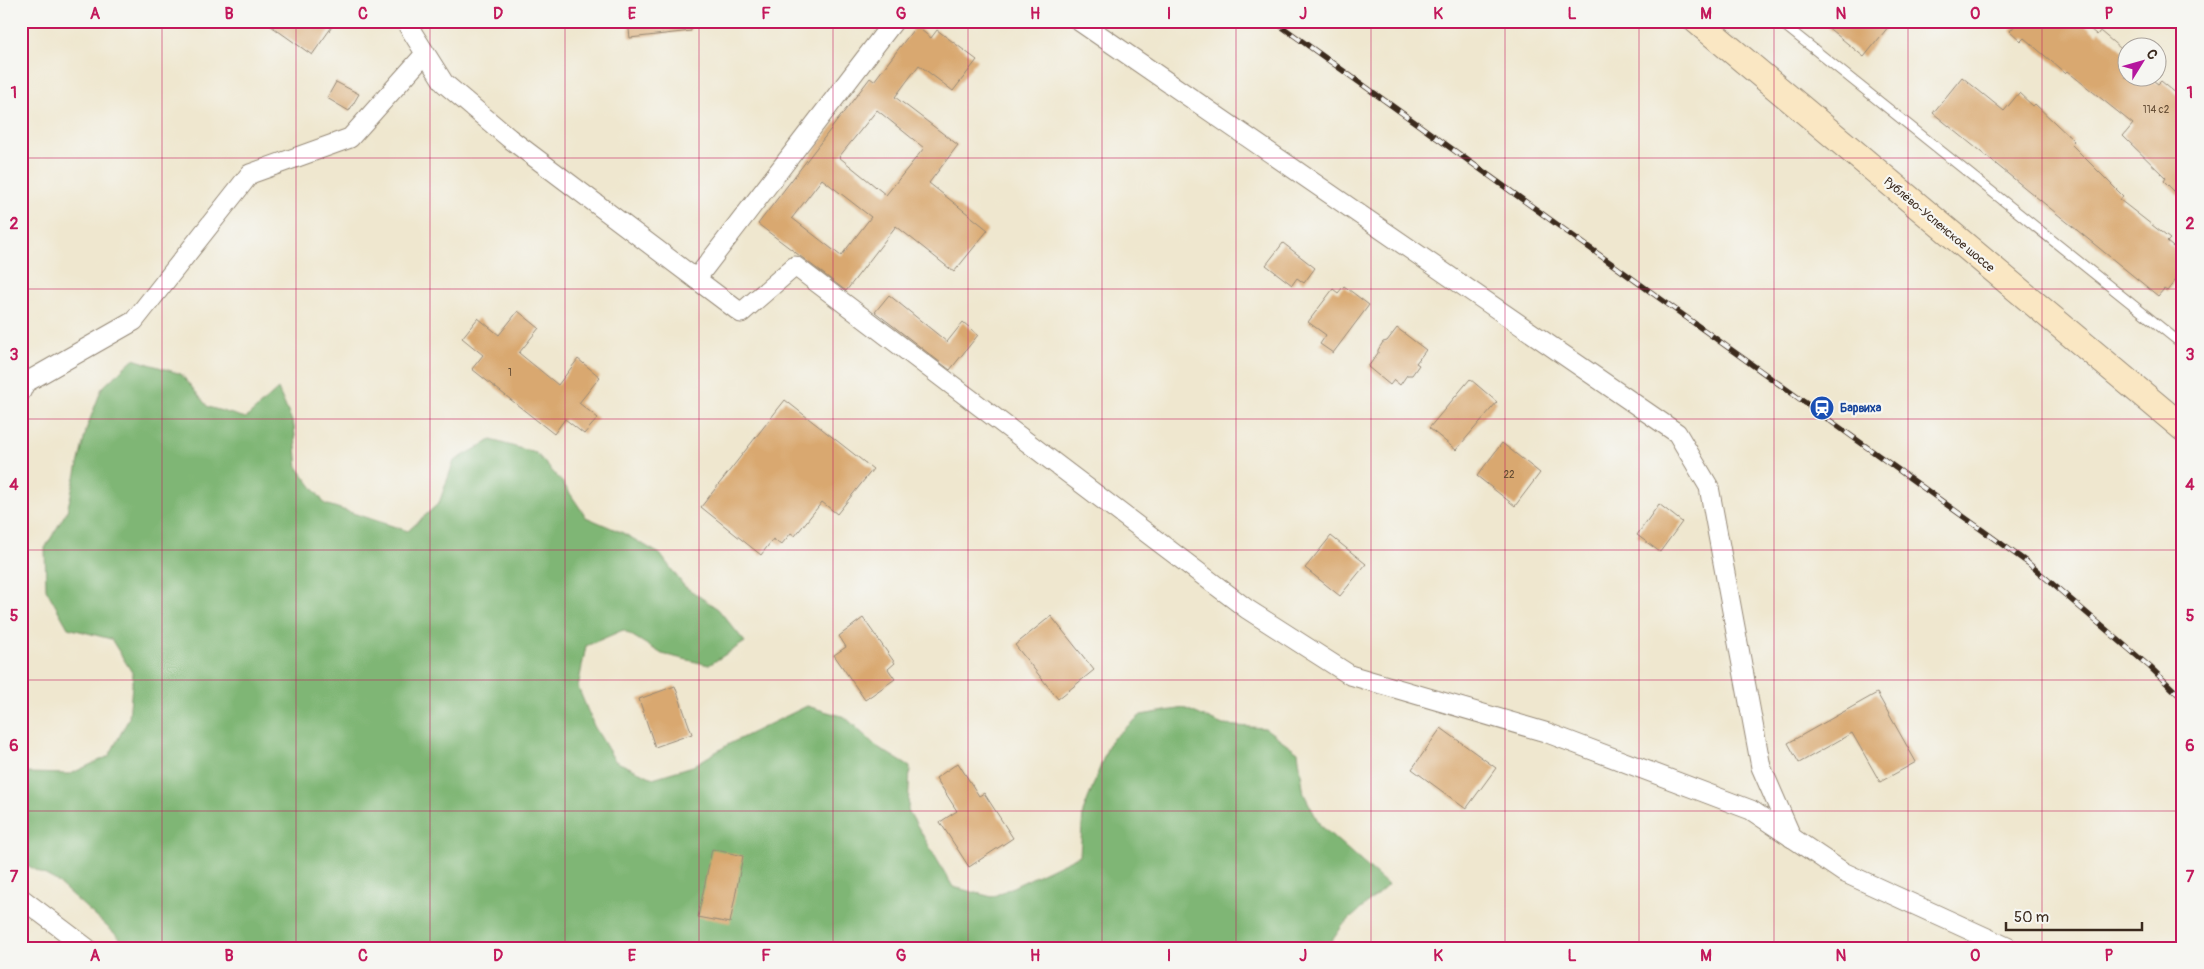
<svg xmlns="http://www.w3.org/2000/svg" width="2204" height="969" font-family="Pangolin,sans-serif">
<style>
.forest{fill:#7fb674;stroke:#5d7049}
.building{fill:#d9a870;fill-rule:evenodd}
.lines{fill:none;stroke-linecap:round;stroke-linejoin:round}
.lane-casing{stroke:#958876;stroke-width:11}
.street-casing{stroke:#958876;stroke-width:21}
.secondary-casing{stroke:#958876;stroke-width:28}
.lane{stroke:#fff;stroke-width:9}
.street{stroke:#fff;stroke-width:19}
.secondary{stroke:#fae7c3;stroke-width:26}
.rail-casing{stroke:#3b2a1e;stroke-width:5.5}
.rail{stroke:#f6f6f2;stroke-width:4;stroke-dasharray:11;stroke-linecap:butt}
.grid{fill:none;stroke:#c2185b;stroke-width:1;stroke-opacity:0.55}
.labels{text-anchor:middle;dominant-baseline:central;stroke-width:4.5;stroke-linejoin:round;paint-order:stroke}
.number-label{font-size:10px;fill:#624a32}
.street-label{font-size:12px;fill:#3b2a1e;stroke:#f6f6f2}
.transit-label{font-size:12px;font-weight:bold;fill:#164399;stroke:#f6f6f2;text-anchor:start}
.neatline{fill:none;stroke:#c2185b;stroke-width:2}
.grid-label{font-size:16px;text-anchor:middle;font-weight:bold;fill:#c2185b}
</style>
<rect width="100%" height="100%" fill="#f6f6f2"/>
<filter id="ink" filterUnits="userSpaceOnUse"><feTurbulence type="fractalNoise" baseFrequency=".02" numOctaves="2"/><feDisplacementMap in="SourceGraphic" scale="10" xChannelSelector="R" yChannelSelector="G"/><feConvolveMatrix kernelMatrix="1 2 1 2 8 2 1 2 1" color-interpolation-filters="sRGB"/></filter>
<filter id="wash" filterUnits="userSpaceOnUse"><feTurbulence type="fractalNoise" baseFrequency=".0096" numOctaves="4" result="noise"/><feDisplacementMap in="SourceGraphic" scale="20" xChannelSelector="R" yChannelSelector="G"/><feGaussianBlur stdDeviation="1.12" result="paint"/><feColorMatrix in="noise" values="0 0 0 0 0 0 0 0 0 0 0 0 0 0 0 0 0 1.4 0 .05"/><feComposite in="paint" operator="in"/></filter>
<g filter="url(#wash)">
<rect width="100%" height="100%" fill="#efe7cf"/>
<path class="forest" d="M133,359L181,374L208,407L246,418L278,389L294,426L298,468L325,504L408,531L439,503L454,461L491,440L536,453L563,483L586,517L623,533L660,554L684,586L718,609L745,642L709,665L662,654L623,630L586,646L578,687L594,726L615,761L653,778L693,766L729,744L807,706L845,717L876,746L910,767L908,810L953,887L992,897L1080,855L1083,812L1110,741L1141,715L1184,708L1223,725L1265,728L1298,752L1304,794L1320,825L1388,885L1343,925L1327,948H131L55,880L21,862V770L26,773L70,774L109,756L129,718L133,674L111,639L68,628L46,589L45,548L67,511L87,427L102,388Z"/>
<g id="blocks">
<g class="building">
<path d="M264,21H336L312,55Z"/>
<path d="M628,21H691V31L630,38Z"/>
<path d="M1820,21H1893L1864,57Z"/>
<path d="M2019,21H2081L2097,35L2100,31L2126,53V78H2150L2158,84L2161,81L2183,99V200L2164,181L2166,178L2123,136L2133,124L2067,71L2065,73L2024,38L2021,41L2010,31Z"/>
<path d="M916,26L931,38L937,30L977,60L953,91L919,65L895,97L958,145L929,183L988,230L954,272L896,226L846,291L758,224L870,78L874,81ZM877,110L924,148L886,195L839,157ZM822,179L871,217L841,256L792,218Z"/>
<path d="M1962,77L2004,111L2019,93L2033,106L2035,104L2074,141L2071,144L2123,196L2120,200L2170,239L2167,242L2183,255V266L2176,274L2179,276L2167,291L2164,289L2158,296L1933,113Z"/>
<path d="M336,82L359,94L349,111L327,98Z"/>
<path d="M1283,243L1315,268L1304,283L1297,278L1292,285L1266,265Z"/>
<path d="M1344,286L1369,305L1333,353L1320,344L1326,335L1308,322L1333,289L1338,293Z"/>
<path d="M889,295L947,342L963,322L978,335L950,370L875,312Z"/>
<path d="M518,311L539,328L519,353L558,385L578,359L600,377L579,403L598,418L584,434L565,419L554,434L472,369L483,355L462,338L478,318L499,335Z"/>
<path d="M1397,328L1426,350L1416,363L1419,365L1412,375H1407L1400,385L1394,380L1390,385L1368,367L1378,353V350L1383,342L1387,341Z"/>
<path d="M1470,379L1497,402L1456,450L1429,428Z"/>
<path d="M785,400L873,469L837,514L822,502L795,536L791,533L781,545L773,539L761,555L701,507Z"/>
<path d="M1502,443L1540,473L1515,506L1477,476Z"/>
<path d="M1659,504L1682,522L1660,552L1637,535Z"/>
<path d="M1331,536L1366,564L1340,596L1305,568Z"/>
<path d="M1051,616L1094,670L1058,699L1015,645Z"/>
<path d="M863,618L895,663L888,669L895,679L865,700L834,655L846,647L839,636Z"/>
<path d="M675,686L692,734L655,747L639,699Z"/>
<path d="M1877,693L1916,762L1880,782L1852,733L1799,763L1788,743Z"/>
<path d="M1441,728L1496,768L1466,809L1412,769Z"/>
<path d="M958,763L979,796L984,793L1013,838L969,867L940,822L957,811L936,778Z"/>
<path d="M712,849L743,856L730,923L698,917Z"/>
</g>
</g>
</g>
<g filter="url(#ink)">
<use href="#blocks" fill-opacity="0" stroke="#958876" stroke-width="1"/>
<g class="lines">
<defs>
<path id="lane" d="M1779,21L2183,345"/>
<g id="street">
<path d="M405,21L444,83L509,138L741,313L795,266L1247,609L1350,675L1545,732L1751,810L1843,872L2009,948"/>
<path d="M1079,21L1677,433L1709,487L1761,767L1792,838"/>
<path d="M696,279L894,21"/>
<path d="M21,392L25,383L134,321L250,174L350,138L425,54"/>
<path d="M21,898L87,948"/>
</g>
<path id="secondary" d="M1697,21L2183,428"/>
</defs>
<use href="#lane" class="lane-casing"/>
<use href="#street" class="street-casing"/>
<use href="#secondary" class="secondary-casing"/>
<use href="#lane" class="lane"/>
<use href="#street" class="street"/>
<use href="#secondary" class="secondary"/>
<defs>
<path id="rail" d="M1274,21L2028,563L2150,667L2183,699"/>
</defs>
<use href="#rail" class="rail-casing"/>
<use href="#rail" class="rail"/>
</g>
</g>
<path class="grid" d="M162,21V948M296,21V948M430,21V948M565,21V948M699,21V948M833,21V948M968,21V948M1102,21V948M1236,21V948M1371,21V948M1505,21V948M1639,21V948M1774,21V948M1908,21V948M2042,21V948M21,158H2183M21,289H2183M21,419H2183M21,550H2183M21,680H2183M21,811H2183"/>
<defs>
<symbol id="station-disc" viewBox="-11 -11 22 22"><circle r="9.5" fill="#1a4fb4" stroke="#f6f6f2"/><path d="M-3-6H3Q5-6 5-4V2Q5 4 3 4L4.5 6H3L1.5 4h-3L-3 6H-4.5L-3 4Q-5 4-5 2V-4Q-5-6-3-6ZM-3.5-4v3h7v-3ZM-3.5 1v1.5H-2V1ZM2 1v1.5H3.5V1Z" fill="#fff"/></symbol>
</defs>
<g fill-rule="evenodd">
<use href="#station-disc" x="1808" y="394" width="28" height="28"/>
</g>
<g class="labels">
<g class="number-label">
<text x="2156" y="110">114 с2</text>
<text x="510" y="373">1</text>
<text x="1509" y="475">22</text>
</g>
<g class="street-label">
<text transform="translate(1939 225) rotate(40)">Рублёво-Успенское шоссе</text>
</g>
<g class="transit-label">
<text x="1840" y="408">Барвиха</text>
</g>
</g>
<rect width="2204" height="969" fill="none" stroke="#f6f6f2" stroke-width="55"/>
<g transform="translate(2142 62) rotate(53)"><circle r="24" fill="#f6f6f2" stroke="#aba49d"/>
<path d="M0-4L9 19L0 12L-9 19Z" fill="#b5179e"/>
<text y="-8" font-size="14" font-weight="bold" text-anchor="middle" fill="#3b2a1e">С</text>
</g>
<path d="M2006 922v8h136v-8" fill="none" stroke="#3b2a1e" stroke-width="2.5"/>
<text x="2014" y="922" font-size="15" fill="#3b2a1e" stroke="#f6f6f2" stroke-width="4" paint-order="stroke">50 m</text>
<rect x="28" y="28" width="2148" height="914" class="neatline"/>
<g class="grid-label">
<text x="95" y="19">A</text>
<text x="229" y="19">B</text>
<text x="363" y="19">C</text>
<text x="498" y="19">D</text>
<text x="632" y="19">E</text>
<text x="766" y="19">F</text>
<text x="901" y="19">G</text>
<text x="1035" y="19">H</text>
<text x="1169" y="19">I</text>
<text x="1303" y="19">J</text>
<text x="1438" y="19">K</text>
<text x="1572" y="19">L</text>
<text x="1706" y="19">M</text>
<text x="1841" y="19">N</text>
<text x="1975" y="19">O</text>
<text x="2109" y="19">P</text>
<text x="14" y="98">1</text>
<text x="2190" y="98">1</text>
<text x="14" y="229">2</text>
<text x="2190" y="229">2</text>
<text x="14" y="360">3</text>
<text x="2190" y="360">3</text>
<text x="14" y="490">4</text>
<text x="2190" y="490">4</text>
<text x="14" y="621">5</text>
<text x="2190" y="621">5</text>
<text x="14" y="751">6</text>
<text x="2190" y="751">6</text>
<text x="14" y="882">7</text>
<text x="2190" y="882">7</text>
<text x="95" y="961">A</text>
<text x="229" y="961">B</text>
<text x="363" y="961">C</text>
<text x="498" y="961">D</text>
<text x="632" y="961">E</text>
<text x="766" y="961">F</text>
<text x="901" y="961">G</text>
<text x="1035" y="961">H</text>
<text x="1169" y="961">I</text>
<text x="1303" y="961">J</text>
<text x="1438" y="961">K</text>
<text x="1572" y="961">L</text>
<text x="1706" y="961">M</text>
<text x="1841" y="961">N</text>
<text x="1975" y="961">O</text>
<text x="2109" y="961">P</text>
</g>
</svg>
